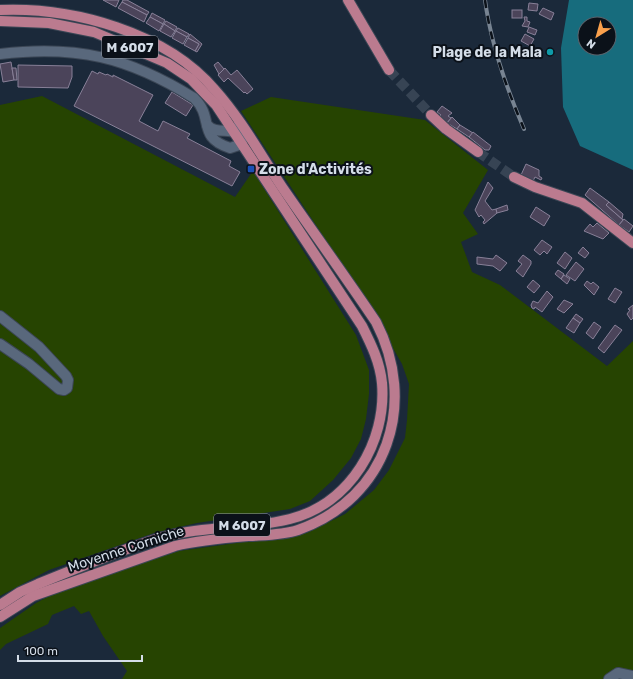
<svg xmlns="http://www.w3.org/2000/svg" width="633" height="679" font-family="Rubik,sans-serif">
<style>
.green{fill:#264401}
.water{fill:#176c7d;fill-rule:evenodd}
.building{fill:#4b445a;stroke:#888098}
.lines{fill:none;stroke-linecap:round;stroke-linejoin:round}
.major-tunnel{stroke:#374454;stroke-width:10;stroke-dasharray:10 5;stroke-linecap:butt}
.minor-casing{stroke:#3b4655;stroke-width:12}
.major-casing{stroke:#3b4655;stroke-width:12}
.minor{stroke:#59687c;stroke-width:10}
.major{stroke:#bb7b8f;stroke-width:10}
.rail-casing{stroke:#788492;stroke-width:4}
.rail{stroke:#0b1119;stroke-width:2.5;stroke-dasharray:8;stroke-linecap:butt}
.culture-dot{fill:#0f9aa8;stroke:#0b1119;stroke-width:1.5}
.transit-dot{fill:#1a4fb4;stroke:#0b1119;stroke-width:1.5}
.labels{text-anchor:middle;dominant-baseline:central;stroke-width:4;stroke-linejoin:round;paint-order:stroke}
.shield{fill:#0b1119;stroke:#98a0aa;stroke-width:1}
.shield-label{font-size:13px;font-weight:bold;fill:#d4dde8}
.poi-label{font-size:14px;font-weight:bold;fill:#d4dde8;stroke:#0b1119;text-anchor:end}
.street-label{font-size:14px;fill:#d4dde8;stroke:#0b1119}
</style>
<rect width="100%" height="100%" fill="#1b293a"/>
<g class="green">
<path d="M42,96L235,197L253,171L356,335L369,370V394L366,419L361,439L351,458L333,480L310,501L290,509L197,523L154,533L49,570L0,596V105Z"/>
<path d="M271,97L425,120L488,170L463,213L478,234L461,242L472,272L500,285L607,366L633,341V679H122L127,671L103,636L89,611L81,614L74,606L52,615L48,624L6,644L0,650V628L36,603L59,591L104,575L179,551L307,533L345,514L374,490L389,470L405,438L407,420L409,384L402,364L369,306L241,111Z"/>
</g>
<path class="water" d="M569,0H633V170L580,146L563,107L561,48ZM585,24H609V48H585Z"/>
<g class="building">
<path d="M103,0H119L116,7Z"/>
<path d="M123,0H127L149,12L147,15L122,2Z"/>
<path d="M122,2L147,15L144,22L118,8Z"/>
<path d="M529,3L538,4L537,11L528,10Z"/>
<path d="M543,8L554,13L551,20L539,14Z"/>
<rect x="512" y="10" width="10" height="8"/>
<path d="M152,13L165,20L163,24L150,17Z"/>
<path d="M150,17L163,24L159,31L146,23Z"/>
<path d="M524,17H527V21L530,22L528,27L522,26L525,21Z"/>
<path d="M166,21L177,27L175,31L164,24Z"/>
<path d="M164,24L175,31L171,37L160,31Z"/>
<path d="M529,27L537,30L535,35L527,32Z"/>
<path d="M178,28L189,34L187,37L176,31Z"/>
<path d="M176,31L187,37L183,44L172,38Z"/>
<path d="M190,34L202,44L197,52L195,51L199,44L188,38Z"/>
<path d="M525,34L534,39L530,46L521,41Z"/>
<path d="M188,38L199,44L195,51L184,45Z"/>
<path d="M11,62L14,80L3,82L0,64Z"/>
<path d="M218,62L224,69L219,74L214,65Z"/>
<path d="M18,65L72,66V77L68,88L18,87Z"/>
<path d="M12,68H16L17,80H14Z"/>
<path d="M225,68L231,75L237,70L253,89L247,94L245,92L244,93L228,78L224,82L218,75Z"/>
<path d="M92,71L98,74L99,72L106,75L107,74L113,77V75L153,95L139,121L158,131L163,121L190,134L187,138L231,161L229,166L240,172L232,186L74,106Z"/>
<path d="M172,92L193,105L186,116L165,103Z"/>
<path d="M442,106L452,113L448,116L451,118L447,123L439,117L441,115L437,112Z"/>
<path d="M452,117L460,125L457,129L447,123Z"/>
<path d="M460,125L473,133L469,137L457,129Z"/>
<path d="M473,132L491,146L489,150H485L469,137Z"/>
<path d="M526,164L539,170V176L542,178L541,180L535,177L533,181L521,175Z"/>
<path d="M488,182L493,188L485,201L492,210L496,209L497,213L484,224L483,222L485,220L481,215L479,217L475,210Z"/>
<path d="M590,188L609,202L606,205L623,220L619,225L585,195Z"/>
<path d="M609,202L623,214L622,219L606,205Z"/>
<path d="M507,205L508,210L497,213L496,209Z"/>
<path d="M536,207L550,216L544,226L530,217Z"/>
<path d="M624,219L633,226L629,232L619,225Z"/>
<path d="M597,223L609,233L603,239L584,231L590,224L593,227Z"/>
<path d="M542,240L552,247L547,254L544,251L540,255L534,250Z"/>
<path d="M583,247L589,253L585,258L578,253Z"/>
<path d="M565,252L572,258L565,269L557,263Z"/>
<path d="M496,255L507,263L500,271L493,266L477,264V257L493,259Z"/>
<path d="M523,255L531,261V264L523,277L516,271L522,264L518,261Z"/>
<path d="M576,262L584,269L575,281L566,275Z"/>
<path d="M558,270L564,274L561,279L555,274Z"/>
<path d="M564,275L570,279L567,284L561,279Z"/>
<path d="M533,280L540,286L534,293L527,287Z"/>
<path d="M587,281L591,284L593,282L599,287L594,295L584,285Z"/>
<path d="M615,288L622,292L615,303L608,299Z"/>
<path d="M547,291L553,297L542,312L535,307L534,309L532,308L531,305L533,301L538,303Z"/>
<path d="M564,300L573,304L564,313L557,309Z"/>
<path d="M633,305V318L631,320L627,314L630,310L628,309Z"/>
<path d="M576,314L583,319L580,323L573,318Z"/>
<path d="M573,318L580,323L574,333L566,328Z"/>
<path d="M594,322L601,327L593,339L586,333Z"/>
<path d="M615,325L622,330L604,353L598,348Z"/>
</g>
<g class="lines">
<g class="major-tunnel">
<path d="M389,70L431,115"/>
<path d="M478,152L514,177"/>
</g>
<defs>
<g id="minor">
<path d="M0,54C77,45 128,57 194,98C215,118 196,137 230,148L242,144L239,122"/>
<path d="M207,125C217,135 228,127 239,134"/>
<path d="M0,316L39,347L66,376L68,380L67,388L64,390L59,389L29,364L0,344"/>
<path d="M609,679L618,673L633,676"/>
</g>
<g id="major">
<path d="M348,0L389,70"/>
<path d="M0,10C73,7 166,32 215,90C241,119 260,154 282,187C313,232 345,276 376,322C418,403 388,498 298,530C283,535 265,535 250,536C225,538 199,540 175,546L33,596L0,617"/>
<path d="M0,21L49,23L94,32L167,63L191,79L216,105L362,326C371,344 380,362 382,383C387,442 350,504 290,519C252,529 210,526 171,535C153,539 136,546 119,552C92,562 65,573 38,584L20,592L0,605"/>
<path d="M431,115L446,129L478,152"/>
<path d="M514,177L535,187L582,203L633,243"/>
</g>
</defs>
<use href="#minor" class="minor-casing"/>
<use href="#major" class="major-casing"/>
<use href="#minor" class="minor"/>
<use href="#major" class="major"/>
<defs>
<path id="rail" d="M485,0C491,45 506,87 524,129"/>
</defs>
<use href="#rail" class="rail-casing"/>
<use href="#rail" class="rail"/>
</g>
<circle class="culture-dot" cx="550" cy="52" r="4"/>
<rect class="transit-dot" x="247" y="165" width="8" height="8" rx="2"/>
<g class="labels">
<g class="shield">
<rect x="102" y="36" width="56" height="22" rx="3"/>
<rect x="214" y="514" width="56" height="22" rx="3"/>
</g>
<g class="shield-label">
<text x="130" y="47">M 6007</text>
<text x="242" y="525">M 6007</text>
</g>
<g class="poi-label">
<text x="542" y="52">Plage de la Mala</text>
<text x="259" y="169" text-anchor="start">Zone d'Activités</text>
</g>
<g class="street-label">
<text transform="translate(126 549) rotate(-18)">Moyenne Corniche</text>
</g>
</g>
<g transform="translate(597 36) rotate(217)"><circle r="19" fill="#0b1119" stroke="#5b636c"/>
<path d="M0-3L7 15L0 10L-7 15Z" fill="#f9a04c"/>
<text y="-6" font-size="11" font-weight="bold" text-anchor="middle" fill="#d4dde8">N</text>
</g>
<path d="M18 655v6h124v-6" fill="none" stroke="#d4dde8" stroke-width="2"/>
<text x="24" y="655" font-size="12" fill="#d4dde8" stroke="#0b1119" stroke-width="3" paint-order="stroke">100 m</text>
</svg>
